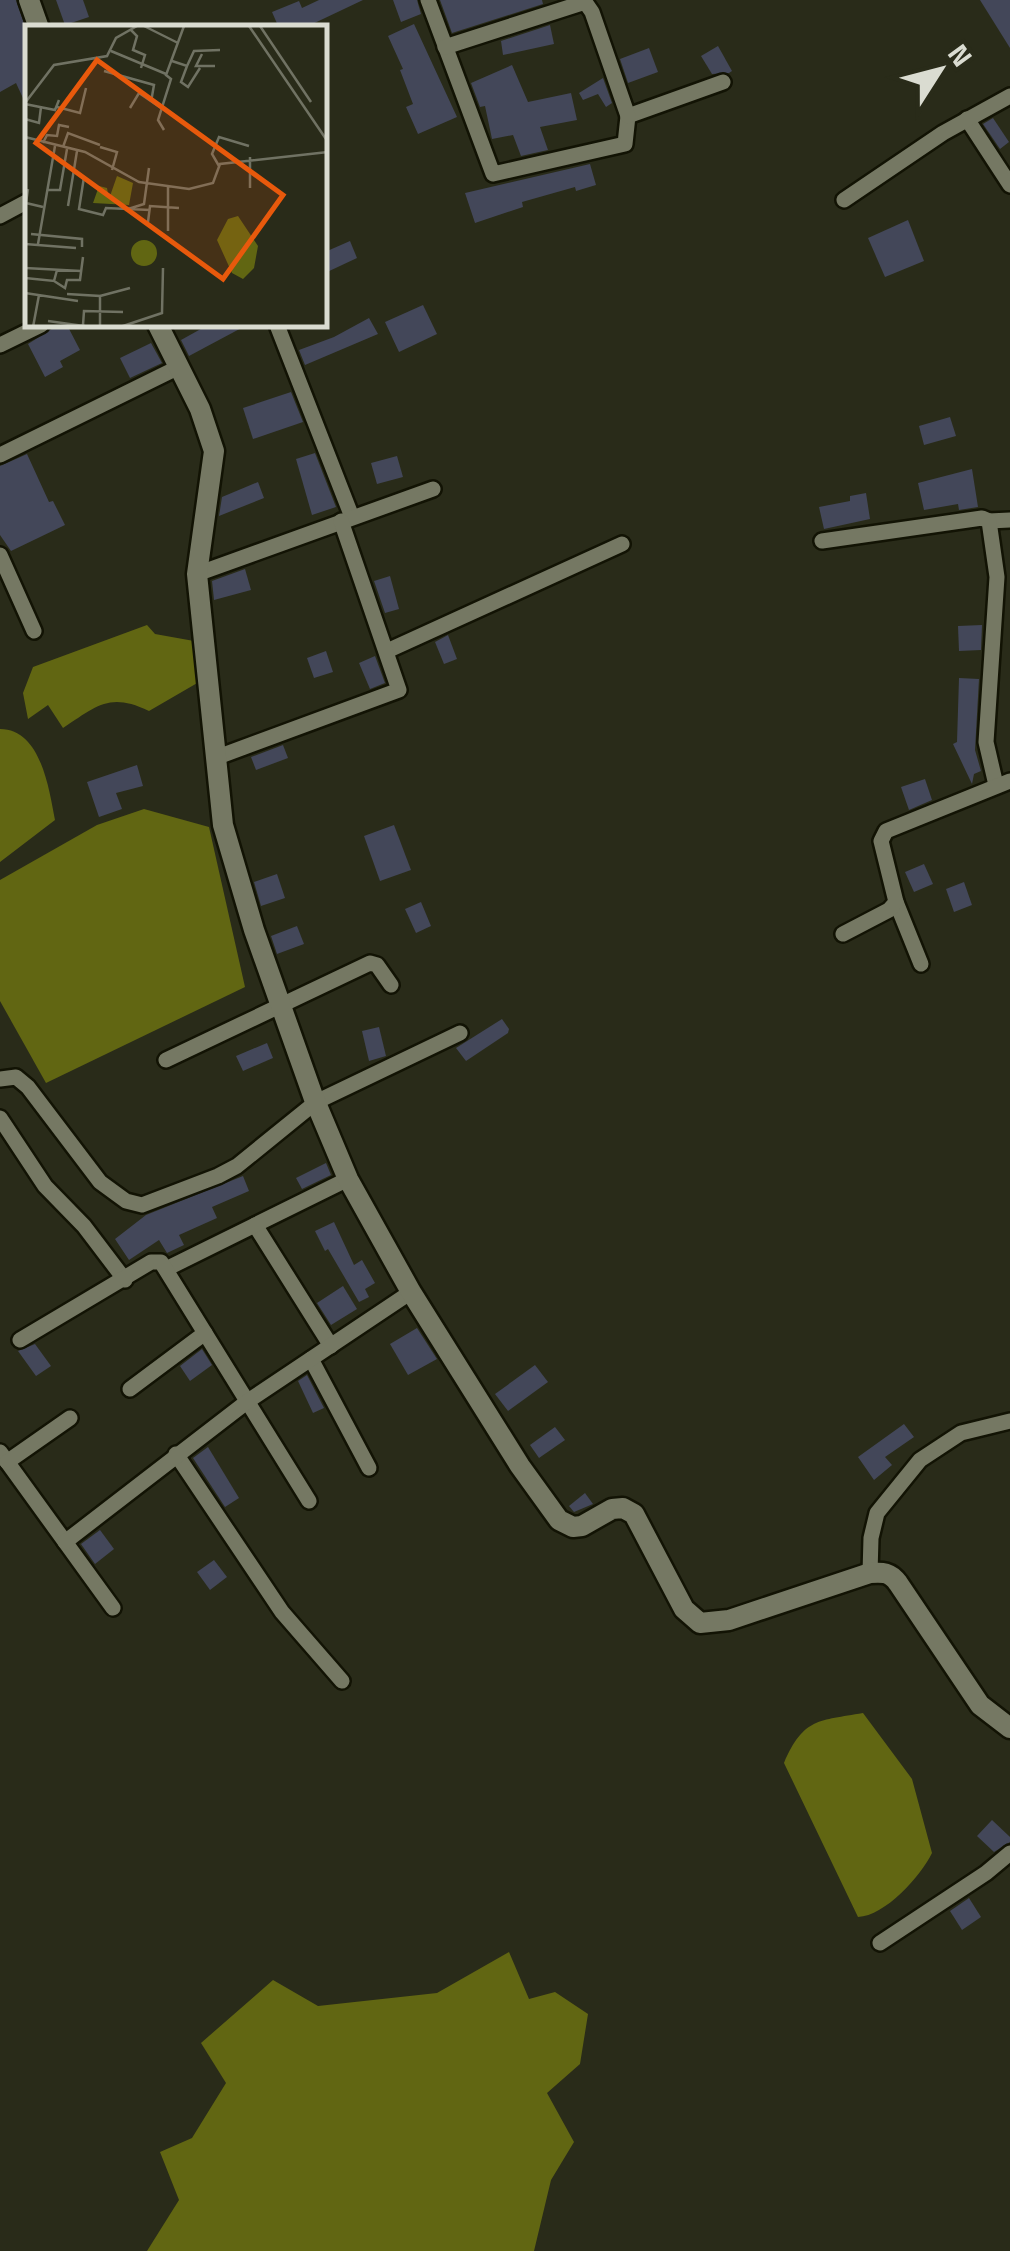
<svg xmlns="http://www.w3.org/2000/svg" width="1010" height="2251" font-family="'Titillium Web',sans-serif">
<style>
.water{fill:#616612}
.building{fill:#434759}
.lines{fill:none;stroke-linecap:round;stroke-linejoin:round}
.minor-casing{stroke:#121304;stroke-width:20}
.tertiary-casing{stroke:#121304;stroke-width:25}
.minor{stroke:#757863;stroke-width:15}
.tertiary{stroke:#757863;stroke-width:20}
.inset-road{fill:none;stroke:#707263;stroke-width:2.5}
.view{fill:#e8590c;fill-opacity:0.15;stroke:#e8590c;stroke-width:5}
.inset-edge{fill:none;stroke:#dadcd1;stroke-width:5}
</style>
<rect width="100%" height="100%" fill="#292b19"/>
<g class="water">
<path d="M147,625L155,634L194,641L199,682L149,711C109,692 97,706 63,728L48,705L28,719L23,693L33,667Z"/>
<path d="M0,729C41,729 49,789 55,820L0,862Z"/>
<path d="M144,809L209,827L245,987L46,1083L0,1001V880L97,825Z"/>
<path d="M863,1713L912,1779L932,1853C921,1876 885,1916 858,1917L784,1763C804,1717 819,1721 863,1713Z"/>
<path d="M509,1952L529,1999L555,1992L588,2014L580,2064L547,2093L574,2142L551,2180L534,2251H147L179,2200L160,2152L192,2138L226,2083L201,2043L273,1980L318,2006L437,1993Z"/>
</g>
<g class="building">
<path d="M0,0H16L28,35V109L16,83L0,92Z"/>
<path d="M56,0H83L89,17L65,25Z"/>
<path d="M319,0H363L304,28H279L272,12L299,1L302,8Z"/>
<path d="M393,0H417L421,14L401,22Z"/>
<path d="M440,0H542L543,4L452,33Z"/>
<path d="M980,0H1010V48Z"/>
<path d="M414,24L457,117L418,134L406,107L413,104L400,70L403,69L388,36Z"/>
<path d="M550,25L554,44L503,55L501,41Z"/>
<path d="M718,46L732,71L729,73L712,74L701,56Z"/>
<path d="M649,48L658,72L628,83L620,59Z"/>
<path d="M512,65L528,102L571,93L577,120L540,127L548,150L521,156L513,135L492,139L485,106L480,107L471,83Z"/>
<path d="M603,78L612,103L606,107L598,94L583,100L579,93Z"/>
<path d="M993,118L1009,142L1000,149L983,124Z"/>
<path d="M590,164L596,185L576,191L575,187L522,202L523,207L475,223L465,193Z"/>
<path d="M908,220L924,261L885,277L868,238Z"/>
<path d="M350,241L357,258L325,273V252Z"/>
<path d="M423,305L437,334L399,352L385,322Z"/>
<path d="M369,318L378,334L305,365L299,350L334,337Z"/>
<path d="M58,325H67L80,350L60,361L63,367L45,377L28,344Z"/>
<path d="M208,325H247L189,356L181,340Z"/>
<path d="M151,343L162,363L130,378L120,358Z"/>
<path d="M291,392L303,422L253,439L243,408Z"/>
<path d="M950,417L956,436L924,445L919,426Z"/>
<path d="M315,453L336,507L312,515L296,459Z"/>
<path d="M27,454L49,502L53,501L65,525L11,551L0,535V466Z"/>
<path d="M397,456L403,477L377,484L371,463Z"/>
<path d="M972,469L978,507L959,510L958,504L924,510L918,483Z"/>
<path d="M258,482L264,498L219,516L222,497Z"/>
<path d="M866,493L870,519L824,529L819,507L850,501V496Z"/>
<path d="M245,569L251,590L214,600L212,581Z"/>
<path d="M390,576L399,609L385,613L374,581Z"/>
<path d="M982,625L981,650L959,651L958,626Z"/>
<path d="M448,635L457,659L444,664L435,642Z"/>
<path d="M326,651L333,672L314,678L307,658Z"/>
<path d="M375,656L385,683L370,689L359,663Z"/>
<path d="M959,678L979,679L975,750L981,771L974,774L972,784L953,744L957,742Z"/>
<path d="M283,745L288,758L256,770L251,757Z"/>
<path d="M137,765L143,786L116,793L122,809L99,817L87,782Z"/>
<path d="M925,779L932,800L909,810L901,787Z"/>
<path d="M394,825L411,870L380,881L364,836Z"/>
<path d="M924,864L933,884L914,892L905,872Z"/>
<path d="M277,874L285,898L261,906L254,882Z"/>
<path d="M964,882L972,905L954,912L946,889Z"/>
<path d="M421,902L431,926L416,933L405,909Z"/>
<path d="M297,926L304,944L277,954L271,936Z"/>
<path d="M502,1019L509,1029L508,1033L466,1061L456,1048Z"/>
<path d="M379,1027L386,1056L369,1061L362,1031Z"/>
<path d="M267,1043L273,1058L243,1071L236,1056Z"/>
<path d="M326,1163L331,1175L302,1189L296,1178Z"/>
<path d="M243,1176L249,1191L212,1207L217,1218L179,1235L184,1245L167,1253L159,1240L129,1260L115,1239L146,1215Z"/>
<path d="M334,1222L354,1265L362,1260L375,1283L365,1289L369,1297L359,1302L328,1249L325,1251L315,1231Z"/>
<path d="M343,1286L357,1309L331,1325L317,1303Z"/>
<path d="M417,1328L437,1359L408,1375L390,1344Z"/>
<path d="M35,1344L51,1366L36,1376L18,1351Z"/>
<path d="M202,1349L212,1365L190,1381L180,1366Z"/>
<path d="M535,1365L548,1382L508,1411L495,1394Z"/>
<path d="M307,1375L324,1408L313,1413L298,1381Z"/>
<path d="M904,1424L914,1437L885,1457L892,1465L874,1480L858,1457Z"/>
<path d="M555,1427L565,1440L539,1458L530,1445Z"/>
<path d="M208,1447L239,1498L225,1507L193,1458Z"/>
<path d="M585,1493L593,1504L574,1512L569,1506Z"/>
<path d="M100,1530L114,1549L95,1564L81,1544Z"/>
<path d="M214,1560L227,1577L210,1590L197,1572Z"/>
<path d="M992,1820L1010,1837V1842L994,1852L977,1836Z"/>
<path d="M969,1898L981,1917L962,1930L950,1911Z"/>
</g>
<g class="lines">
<defs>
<g id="minor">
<path d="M428,0L493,174L625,144L628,116L723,82"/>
<path d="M445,47L585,2L592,12L628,116"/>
<path d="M967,119L1010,185"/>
<path d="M844,200L943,133L1010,96"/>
<path d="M0,216L28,201"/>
<path d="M277,325L352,517"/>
<path d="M0,345L41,325"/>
<path d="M0,455L179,367"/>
<path d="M989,521L1010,520"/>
<path d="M822,541L982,518L989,521L997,577L986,742L996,785"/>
<path d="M0,555L34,631"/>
<path d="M197,574L433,489"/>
<path d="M387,651L622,544"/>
<path d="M215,758L399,690L341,521"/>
<path d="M896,902L921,964"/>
<path d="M843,934L889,910L896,902L881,841L886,831L1010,781"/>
<path d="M166,1060L370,963L377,965L391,985"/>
<path d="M0,1079L16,1077L28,1087L100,1182L126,1201L142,1205L218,1176L237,1166L316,1102L460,1033"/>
<path d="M0,1118L45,1186L84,1226L125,1280"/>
<path d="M255,1225L331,1346"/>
<path d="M166,1269L348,1179"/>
<path d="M20,1340L151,1262H161L309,1501"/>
<path d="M311,1359L369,1468"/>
<path d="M130,1389L205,1333"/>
<path d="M0,1452L113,1608"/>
<path d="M176,1454L282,1612L342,1681"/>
<path d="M7,1462L70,1418"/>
<path d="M65,1542L248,1401L411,1292"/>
<path d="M870,1573L871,1538L877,1513L920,1460L961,1433L1010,1421"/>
<path d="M880,1943L986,1873L1010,1853"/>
</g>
<g id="tertiary">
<path d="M29,0L39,28"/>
<path d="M158,325L200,409L214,451L197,574L223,825L254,930L313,1096L348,1179L411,1292L520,1466L559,1520L573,1527L582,1526L612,1509L623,1508L634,1514L684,1609L700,1623L729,1620L870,1573C883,1572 890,1572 898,1583L980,1705L1010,1728"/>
</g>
</defs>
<use href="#minor" class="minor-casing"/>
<use href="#tertiary" class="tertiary-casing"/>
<use href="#minor" class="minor"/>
<use href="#tertiary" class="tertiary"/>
</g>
<g transform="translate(25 25)">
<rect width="302" height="302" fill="#292b19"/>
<path d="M92,151L108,158L104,180L68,178L74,161L82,163L84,174ZM213,191L233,221L229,243L218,254L207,248L192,215L203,194ZM106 228a13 13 0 1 1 26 0a13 13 0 1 1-26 0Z" fill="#616612"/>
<path class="inset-road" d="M119,1L153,18M224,1L303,117M235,1L286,77M105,4L112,11L108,25L120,30L116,43M86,26L141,49M177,29L171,41H190M147,36L162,41L169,26L195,25M162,41L156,57L163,62L175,43M79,46L129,60L126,77M0,78L29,40L82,31L91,13L112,1M0,79L30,85L34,75M32,82L55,88L61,63M105,83L114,68L136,83M0,94L14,98L16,82M139,105L133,95L146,54L141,50L159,1M0,112L60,127L114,157L164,164L188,158L195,139L303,127M18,118L22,110L32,111L34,100L44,102M38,122L43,108L75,120M75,122L92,127L87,145M225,132V163M194,141L187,129L194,112L224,121M59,152L54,184L78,190L81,183L125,185M3,164L1,178L18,182M23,165H35L42,124M43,181L52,126M100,185L119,179L124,143M123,197L125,181L154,183M143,206V162M6,209L57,214V222M0,219L51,223M13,219L30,121M0,243L56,246M0,253L29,256L32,245M29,256L40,263L42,255H55L58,232M0,268L53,276M42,269L75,271V302M75,271L105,263M23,296L66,302M58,300L59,286L98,287M8,302L14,270M95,302L137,288L138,243"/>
<path class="view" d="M72,35L258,170L198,254L11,118Z"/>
<rect width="302" height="302" class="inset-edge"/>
</g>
<g transform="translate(940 70) rotate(54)" stroke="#292b19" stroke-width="8" paint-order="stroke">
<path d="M0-8L18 38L0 25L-18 38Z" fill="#dadcd1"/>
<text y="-15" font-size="28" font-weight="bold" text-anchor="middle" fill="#dadcd1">N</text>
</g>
</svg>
